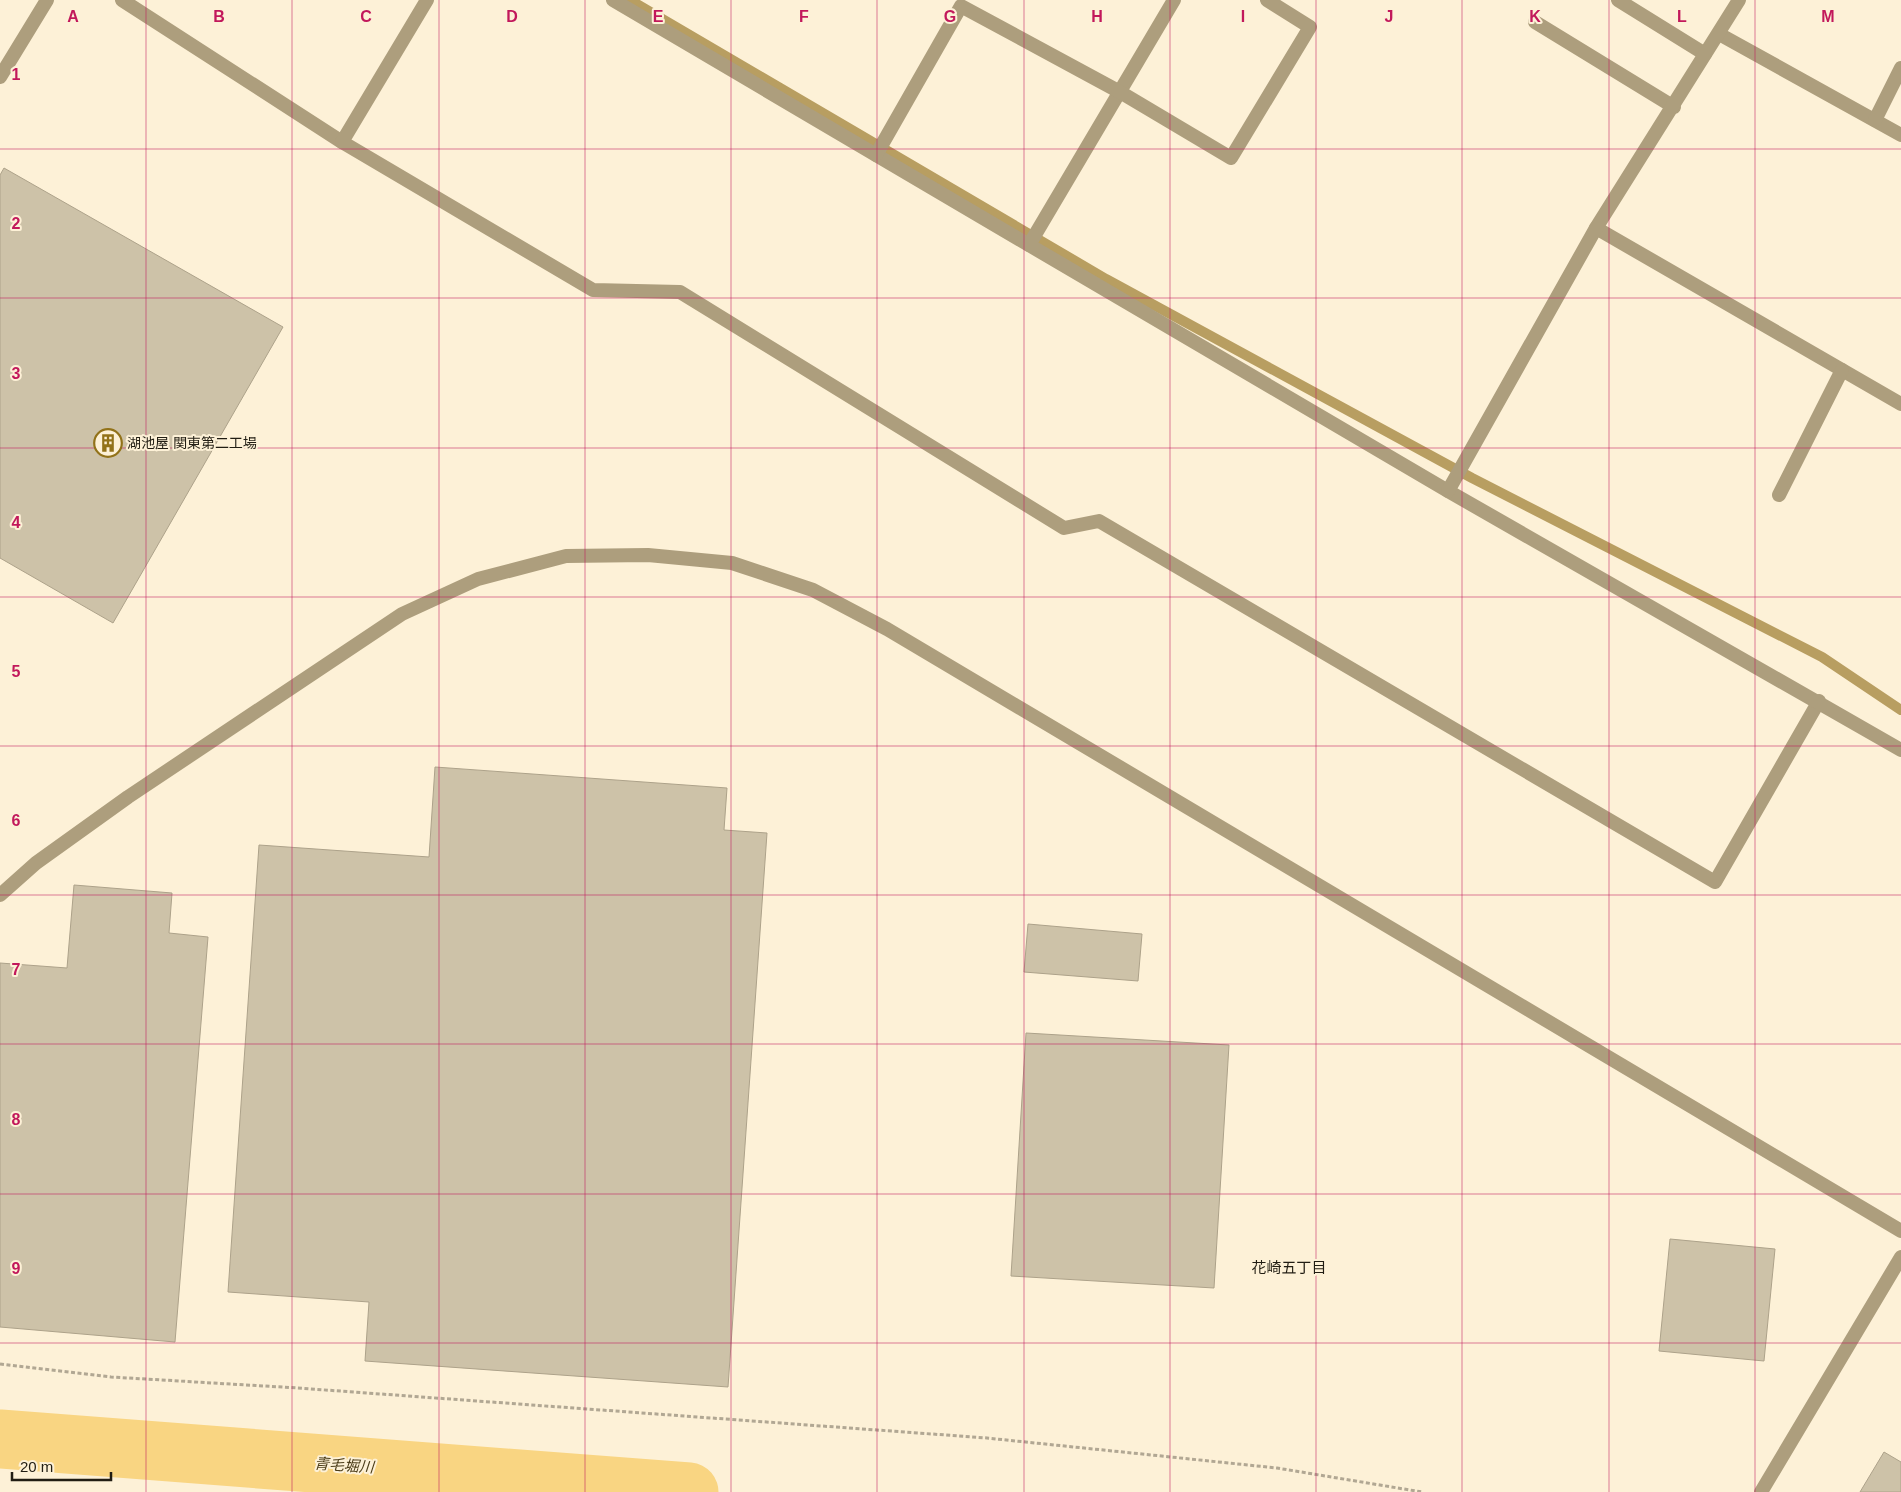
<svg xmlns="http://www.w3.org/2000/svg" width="1901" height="1492" font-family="Arial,'Noto Sans JP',sans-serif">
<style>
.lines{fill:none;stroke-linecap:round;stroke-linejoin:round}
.stream{stroke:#b89e61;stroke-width:10}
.river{stroke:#f9d582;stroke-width:59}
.building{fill:#cdc2a8;stroke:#ada28a}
.path{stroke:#b1a793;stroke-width:3;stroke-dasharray:4 2.5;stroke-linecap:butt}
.service{stroke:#ad9e7d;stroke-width:14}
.minor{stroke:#ad9e7d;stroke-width:14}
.tertiary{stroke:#ad9e7d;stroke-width:14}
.grid{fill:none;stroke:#c2185b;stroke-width:1;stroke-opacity:0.55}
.labels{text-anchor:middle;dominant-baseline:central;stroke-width:4;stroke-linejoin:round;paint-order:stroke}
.poi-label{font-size:14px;fill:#211d13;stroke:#fdf1d7;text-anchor:start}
.neighbourhood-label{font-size:15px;fill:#211d13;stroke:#fdf1d7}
.water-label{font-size:15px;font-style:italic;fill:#4b3c18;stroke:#fdf1d7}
.grid-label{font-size:16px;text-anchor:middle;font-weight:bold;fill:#c2185b;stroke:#fdf1d7;stroke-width:4;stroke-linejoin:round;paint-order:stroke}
</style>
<rect width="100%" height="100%" fill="#fdf1d7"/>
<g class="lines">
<path class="stream" d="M630,0L1106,279L1472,478L1822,657L1901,710"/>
<path class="river" d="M0,1439L689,1492"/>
</g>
<g class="building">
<path d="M4,168L283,327L113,623L0,558V175Z"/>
<path d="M435,767L727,788L724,830L767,833L728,1387L365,1361L369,1302L228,1292L259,845L429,857Z"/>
<path d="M74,885L172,893L169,933L208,937L175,1342L0,1327V963L67,968Z"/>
<path d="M1028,924L1142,934L1138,981L1024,972Z"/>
<path d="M1026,1033L1229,1045L1214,1288L1011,1276Z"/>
<path d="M1670,1239L1775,1249L1764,1361L1659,1351Z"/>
<path d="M1884,1452L1901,1462V1492H1860Z"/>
</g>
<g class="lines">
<path class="path" d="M0,1364L111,1377L298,1388L987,1438L1277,1468L1422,1492"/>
<g class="service">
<path d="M1618,0L1705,54"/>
<path d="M1535,22L1674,107"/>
</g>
<g class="minor">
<path d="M122,0L342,142"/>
<path d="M427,0L342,142L593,290L680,292L1064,528L1099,521L1715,882L1819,701"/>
<path d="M613,0L1029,245"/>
<path d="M1174,0L1029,245L1448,491L1901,750"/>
<path d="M1719,34L1901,135"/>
<path d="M0,77L47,0"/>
<path d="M1875,120L1901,68"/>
<path d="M876,155L961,6L1120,92L1231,158L1310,27L1267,0"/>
<path d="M1596,228L1901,404"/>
<path d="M1448,491L1596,228L1739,0"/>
<path d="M1779,495L1842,370"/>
</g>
<g class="tertiary">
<path d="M0,895L36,863L128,797L402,614L478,579L566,556L648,555L732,563L813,590L887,629L1901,1231"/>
<path d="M1761,1492L1901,1257"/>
</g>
</g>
<path class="grid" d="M146,0V1492M292,0V1492M439,0V1492M585,0V1492M731,0V1492M877,0V1492M1024,0V1492M1170,0V1492M1316,0V1492M1462,0V1492M1609,0V1492M1755,0V1492M0,149H1901M0,298H1901M0,448H1901M0,597H1901M0,746H1901M0,895H1901M0,1044H1901M0,1194H1901M0,1343H1901"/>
<defs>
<symbol id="building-ring" viewBox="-11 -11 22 22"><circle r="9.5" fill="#fdf1d7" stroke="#927219" stroke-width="1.5"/><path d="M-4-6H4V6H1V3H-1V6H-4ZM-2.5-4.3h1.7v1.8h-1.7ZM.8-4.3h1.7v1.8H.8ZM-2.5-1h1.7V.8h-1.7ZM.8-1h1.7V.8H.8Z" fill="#927219"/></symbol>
</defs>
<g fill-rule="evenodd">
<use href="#building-ring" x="92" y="427" width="32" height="32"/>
</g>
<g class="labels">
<g class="poi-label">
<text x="127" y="443">湖池屋 関東第二工場</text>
</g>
<g class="neighbourhood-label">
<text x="1289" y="1267">花崎五丁目</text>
</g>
<g class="water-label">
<text transform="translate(344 1465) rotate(4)">青毛堀川</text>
</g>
</g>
<g class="grid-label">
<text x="73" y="22">A</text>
<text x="219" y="22">B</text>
<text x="366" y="22">C</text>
<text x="512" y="22">D</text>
<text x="658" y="22">E</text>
<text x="804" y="22">F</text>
<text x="950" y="22">G</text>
<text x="1097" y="22">H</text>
<text x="1243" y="22">I</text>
<text x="1389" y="22">J</text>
<text x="1535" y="22">K</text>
<text x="1682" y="22">L</text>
<text x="1828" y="22">M</text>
<text x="16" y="80">1</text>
<text x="16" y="229">2</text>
<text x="16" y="379">3</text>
<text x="16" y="528">4</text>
<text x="16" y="677">5</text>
<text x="16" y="826">6</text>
<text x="16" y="975">7</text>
<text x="16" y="1125">8</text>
<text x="16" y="1274">9</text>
</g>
<path d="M12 1472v8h99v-8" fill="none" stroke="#211d13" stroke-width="2.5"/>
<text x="20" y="1472" font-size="15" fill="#211d13" stroke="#fdf1d7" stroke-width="4" paint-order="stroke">20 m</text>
</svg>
